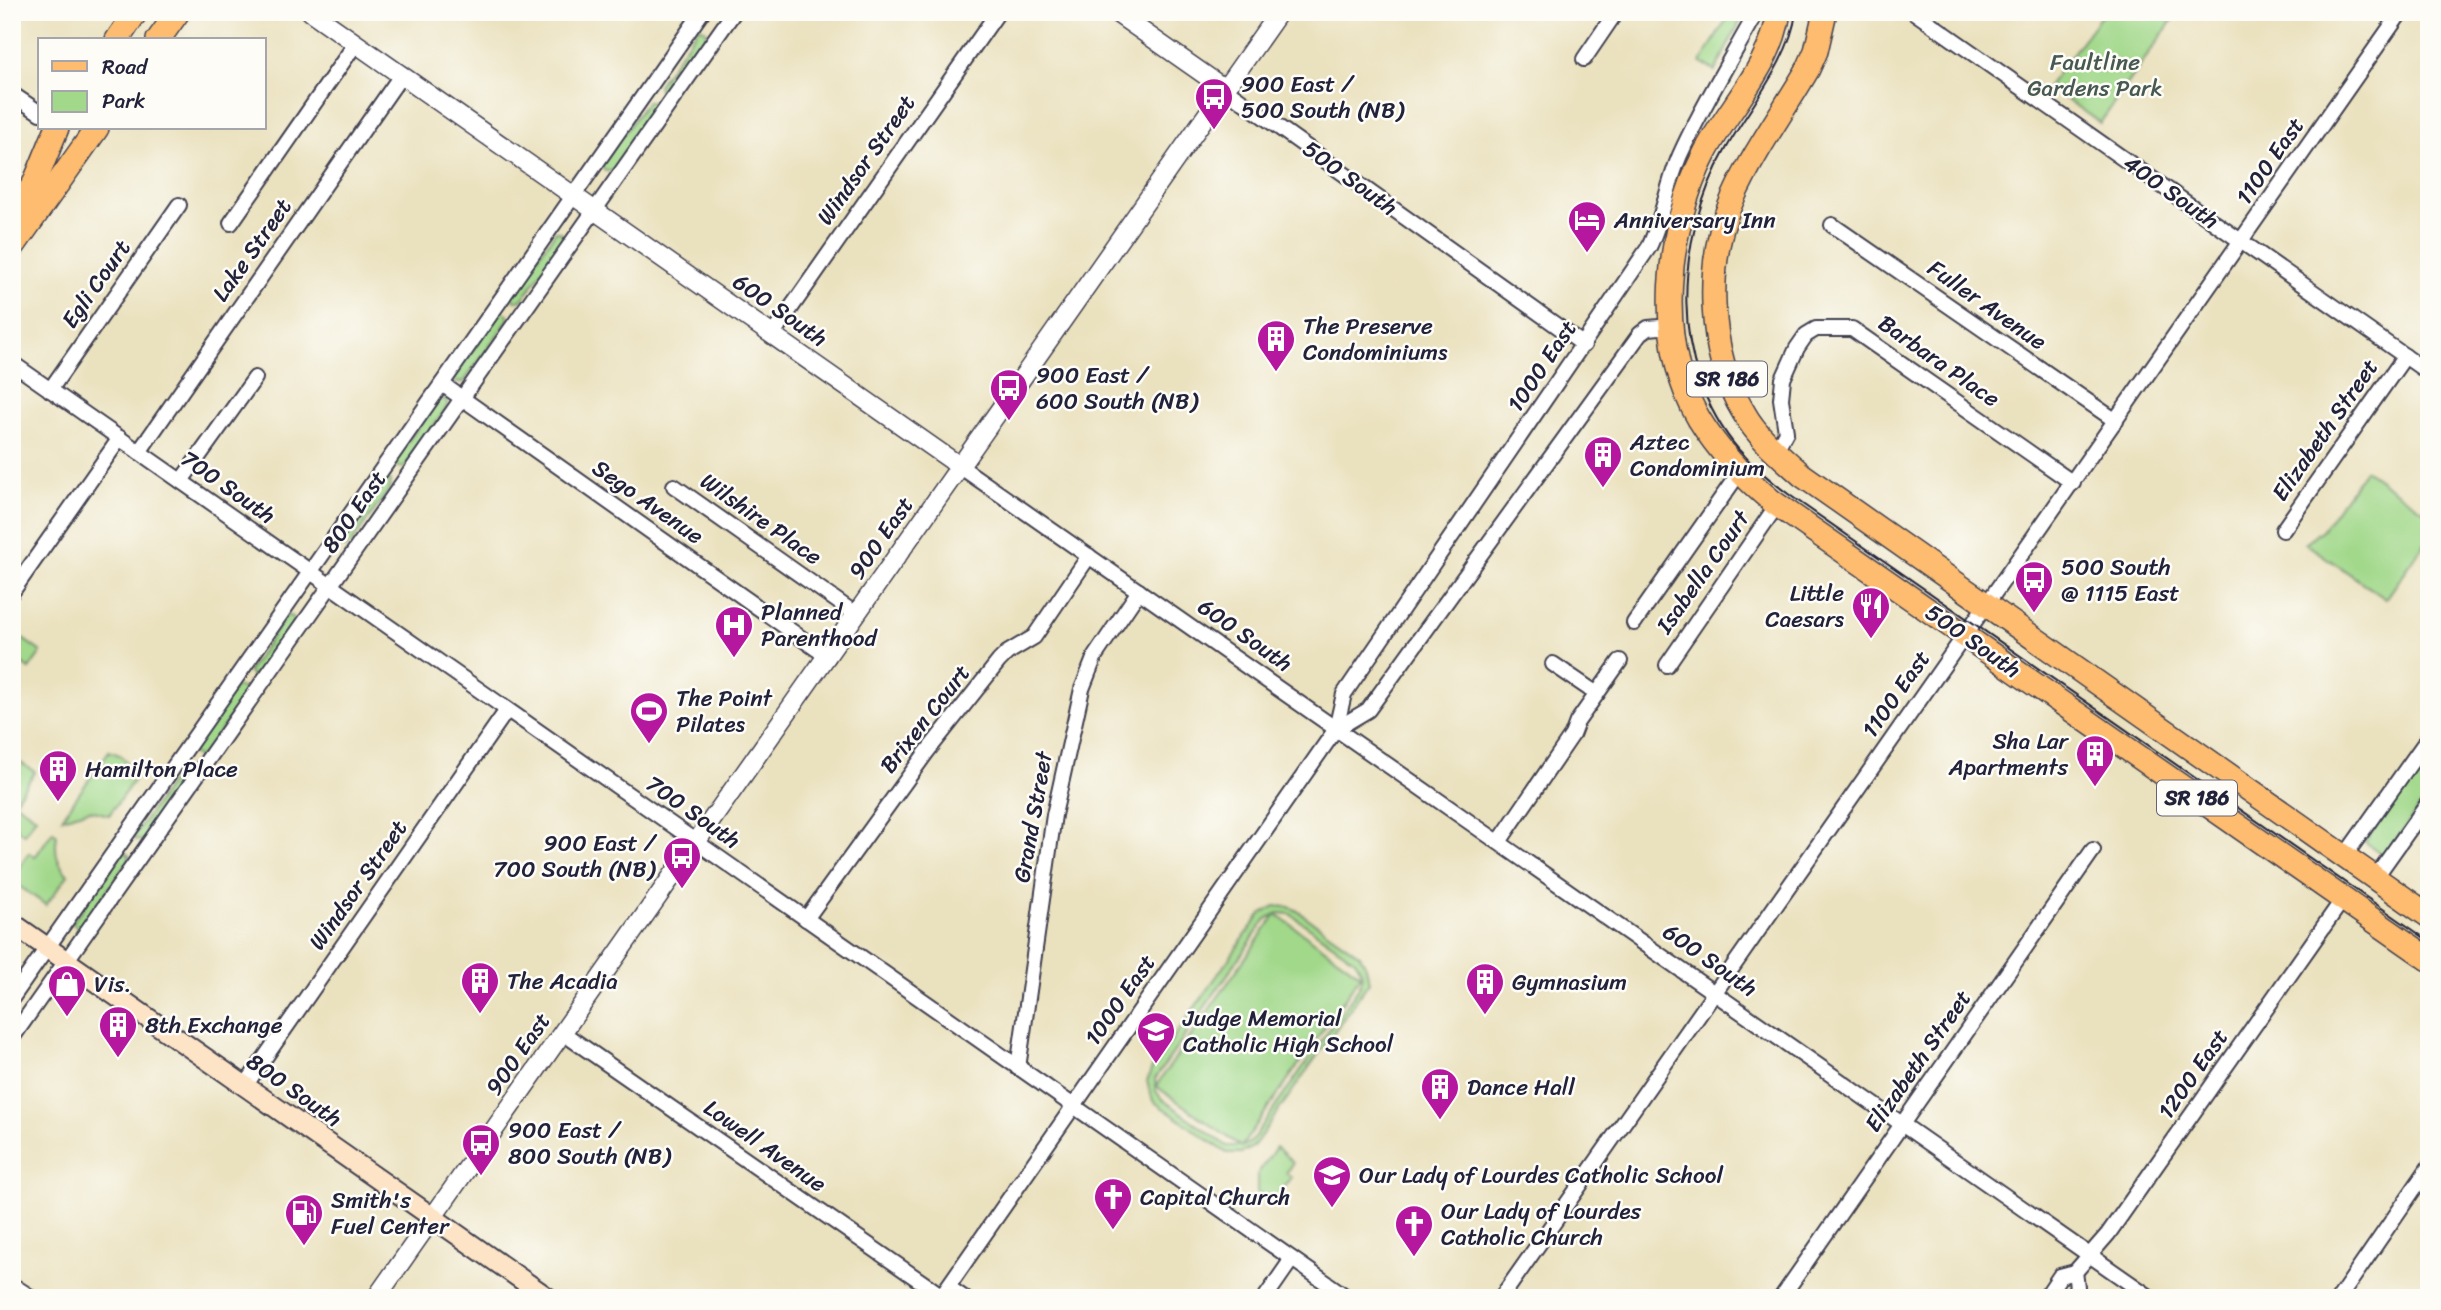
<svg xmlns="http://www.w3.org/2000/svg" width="2441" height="1310" font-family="Sriracha,sans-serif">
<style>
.green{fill:#a1d88a;stroke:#627d62;stroke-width:2;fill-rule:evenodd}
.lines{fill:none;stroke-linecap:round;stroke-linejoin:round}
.minor-casing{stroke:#403f4f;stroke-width:18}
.tertiary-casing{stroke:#403f4f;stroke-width:21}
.secondary-casing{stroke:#403f4f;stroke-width:23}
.primary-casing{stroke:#403f4f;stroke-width:26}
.minor{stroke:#fff;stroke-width:14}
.tertiary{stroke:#fff;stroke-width:18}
.secondary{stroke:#fee4c6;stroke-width:19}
.primary{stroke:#fdbc70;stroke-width:23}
.tram{stroke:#22223b;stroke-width:2}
.labels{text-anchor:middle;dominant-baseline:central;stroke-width:5;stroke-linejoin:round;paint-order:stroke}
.shield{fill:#fdfcf7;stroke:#646373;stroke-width:2}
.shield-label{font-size:21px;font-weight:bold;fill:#22223b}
.park-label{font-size:23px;fill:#485953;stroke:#fdfcf7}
.poi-label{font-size:23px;fill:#22223b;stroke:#fdfcf7;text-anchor:start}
.street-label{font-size:23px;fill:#22223b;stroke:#fdfcf7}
</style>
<rect width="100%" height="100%" fill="#fdfcf7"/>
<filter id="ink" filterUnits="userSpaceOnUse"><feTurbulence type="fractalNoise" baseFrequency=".0143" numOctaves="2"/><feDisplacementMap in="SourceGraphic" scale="14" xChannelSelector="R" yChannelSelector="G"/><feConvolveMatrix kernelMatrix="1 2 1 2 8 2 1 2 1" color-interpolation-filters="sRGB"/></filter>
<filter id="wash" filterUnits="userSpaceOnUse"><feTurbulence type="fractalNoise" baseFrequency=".00686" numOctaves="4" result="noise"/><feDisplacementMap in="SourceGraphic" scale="28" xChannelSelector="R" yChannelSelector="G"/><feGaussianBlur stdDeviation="1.57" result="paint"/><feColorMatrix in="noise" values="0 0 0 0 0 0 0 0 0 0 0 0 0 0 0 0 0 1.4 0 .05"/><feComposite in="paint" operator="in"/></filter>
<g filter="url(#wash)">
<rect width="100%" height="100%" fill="#eae1be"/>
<g class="green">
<path d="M1731,12H1745L1715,71L1701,62Z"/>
<path d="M2104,12H2178L2100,123L2048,86Z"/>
<path d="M699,27L706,30V37L670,90L666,92L660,91L658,85Z"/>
<path d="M647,101L654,104V111L613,171H605L601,166Z"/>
<path d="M556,231L562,233L564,240L524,297L520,301H515L510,296Z"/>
<path d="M500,311L508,314V320L464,382L456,383L453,378Z"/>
<path d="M440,397L447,401V407L404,468L394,466L393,462Z"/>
<path d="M2365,470L2429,514V537L2386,599L2305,543L2322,530Z"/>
<path d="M384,478L390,481V488L351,544L345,548L338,545Z"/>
<path d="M287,615L294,618L295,625L259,675L252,676L248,672Z"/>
<path d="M12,631L41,652L29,669L22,664L12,678Z"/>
<path d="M239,687L244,689L246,695L203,755L198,758L191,752L234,688Z"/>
<path d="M109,751L120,755L138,774L109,815L90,810L62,818Z"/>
<path d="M2429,751V794L2385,856L2365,842Z"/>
<path d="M12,757L35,772L14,802L36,817L24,834L15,828L17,825L12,822Z"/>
<path d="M176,775L183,780L182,785L143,841L136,840L133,837Z"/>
<path d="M53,831L57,835C54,851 57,863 68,875L46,905L12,881V864L19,868L29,853L35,857Z"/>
<path d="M123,852L128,854L130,858L82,927H77L72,923Z"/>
<path d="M1275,906L1289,907L1296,910L1360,955L1366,966L1369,982L1253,1147L1242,1153H1227L1153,1101L1147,1081L1152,1068L1260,915ZM1278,913L1290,914L1355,960C1362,970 1364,976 1359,987L1251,1142L1241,1147L1361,975L1276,914ZM1276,914L1156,1086L1240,1146H1227L1162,1099L1156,1091L1155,1079L1266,919Z"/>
<path d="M1276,1147L1293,1162L1286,1173L1292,1177L1273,1203L1257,1192V1175Z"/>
</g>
</g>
<g filter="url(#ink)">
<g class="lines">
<defs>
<g id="minor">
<path d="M1914,12L2429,373"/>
<path d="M1584,59L1616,12"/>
<path d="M1225,89L1584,345"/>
<path d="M12,94L40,113"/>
<path d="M231,223L356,43"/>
<path d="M1832,225L2116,421"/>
<path d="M772,335L998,12"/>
<path d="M12,363L1348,1298"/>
<path d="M442,384L828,657"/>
<path d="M50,390L179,205"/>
<path d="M139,452L402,74"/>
<path d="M1775,452L1786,432L1781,399L1783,379L1797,348L1806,335L1816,329H1852L2073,483"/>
<path d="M961,467L2151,1298"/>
<path d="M181,481L255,378"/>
<path d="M674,486L857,615"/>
<path d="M2283,530L2405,356"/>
<path d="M12,592L120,438"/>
<path d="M1634,623L1739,473"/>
<path d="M1553,664L1597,694"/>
<path d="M1667,665L1777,505"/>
<path d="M1336,729L1368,710L1640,334L1648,328L1672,326"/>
<path d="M1499,842L1572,735L1577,722L1620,661"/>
<path d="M2344,857L2429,737"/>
<path d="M2375,878L2429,802"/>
<path d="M806,919L926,753L999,661L1007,653L1034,637L1089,556"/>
<path d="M12,998L702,12"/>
<path d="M563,1033L942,1296"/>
<path d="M12,1038L734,12"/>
<path d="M1018,1068L1054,815L1082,689L1095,656L1139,591"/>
<path d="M245,1086L507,710"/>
<path d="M12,1285L29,1296"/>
<path d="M948,1287L964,1298"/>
<path d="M940,1298L1336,729L1344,694L1649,247C1663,218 1667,185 1680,155C1702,106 1731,59 1757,12"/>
<path d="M1265,1298L1292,1259"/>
<path d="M1501,1298L2401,12"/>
<path d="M1781,1298L2093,850"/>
<path d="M2048,1298V1294L2060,1276L2075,1272L2108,1234L2343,899"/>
<path d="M2070,1298L2077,1287L2075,1272"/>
<path d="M2339,1298L2429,1167"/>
</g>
<g id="tertiary">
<path d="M311,12L961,467"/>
<path d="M1115,12L1225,89"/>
<path d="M376,1298L1279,12"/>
</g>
<path id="secondary" d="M12,923L548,1298"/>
<g id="primary">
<path d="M1779,12C1772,65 1729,107 1705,153C1666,228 1654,343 1699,419C1719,452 1744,478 1773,502L2429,959"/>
<path d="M1825,12L1816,51L1808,69C1783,112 1753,153 1733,198C1704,261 1708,354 1744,413C1758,438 1781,456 1802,475L2429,916"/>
<path d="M117,40L136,12"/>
<path d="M158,40L178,12"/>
<path d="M12,215L34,184L57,128"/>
<path d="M12,248L97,128"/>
</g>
</defs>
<use href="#minor" class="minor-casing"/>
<use href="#tertiary" class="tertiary-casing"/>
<use href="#secondary" class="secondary-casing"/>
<use href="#primary" class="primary-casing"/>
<use href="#minor" class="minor"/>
<use href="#tertiary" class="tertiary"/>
<use href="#secondary" class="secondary"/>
<use href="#primary" class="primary"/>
<path class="tram" d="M1796,12C1791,59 1748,109 1726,149C1674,240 1668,366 1739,450C1754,467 1772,482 1791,496L2429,941"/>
</g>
</g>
<defs>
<symbol id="bus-pin" viewBox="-11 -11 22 30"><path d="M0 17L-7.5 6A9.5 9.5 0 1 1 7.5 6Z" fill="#b5179e" stroke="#fdfcf7"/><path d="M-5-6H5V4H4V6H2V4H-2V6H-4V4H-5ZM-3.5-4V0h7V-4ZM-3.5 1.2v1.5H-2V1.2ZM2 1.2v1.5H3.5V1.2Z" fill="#fff"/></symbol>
<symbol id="hotel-pin" viewBox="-11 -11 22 30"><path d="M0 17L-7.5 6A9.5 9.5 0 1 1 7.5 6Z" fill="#b5179e" stroke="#fdfcf7"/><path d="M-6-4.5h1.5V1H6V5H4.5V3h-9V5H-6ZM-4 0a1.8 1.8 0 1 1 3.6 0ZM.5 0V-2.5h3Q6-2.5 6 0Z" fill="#fff"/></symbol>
<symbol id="building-pin" viewBox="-11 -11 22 30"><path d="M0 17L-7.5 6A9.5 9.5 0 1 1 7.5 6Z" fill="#b5179e" stroke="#fdfcf7"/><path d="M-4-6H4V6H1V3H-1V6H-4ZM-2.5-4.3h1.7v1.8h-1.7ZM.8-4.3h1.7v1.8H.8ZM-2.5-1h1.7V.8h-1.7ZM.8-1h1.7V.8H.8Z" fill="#fff"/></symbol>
<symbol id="restaurant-pin" viewBox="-11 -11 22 30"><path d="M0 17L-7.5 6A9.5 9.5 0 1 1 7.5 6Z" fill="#b5179e" stroke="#fdfcf7"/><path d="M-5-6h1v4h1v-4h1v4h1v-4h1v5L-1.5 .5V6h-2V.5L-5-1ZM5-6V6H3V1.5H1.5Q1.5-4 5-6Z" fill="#fff"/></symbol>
<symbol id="hospital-pin" viewBox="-11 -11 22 30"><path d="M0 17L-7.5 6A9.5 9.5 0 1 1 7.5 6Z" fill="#b5179e" stroke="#fdfcf7"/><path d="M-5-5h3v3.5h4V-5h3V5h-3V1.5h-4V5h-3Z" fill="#fff"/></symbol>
<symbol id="stadium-pin" viewBox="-11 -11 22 30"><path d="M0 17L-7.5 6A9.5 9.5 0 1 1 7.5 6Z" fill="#b5179e" stroke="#fdfcf7"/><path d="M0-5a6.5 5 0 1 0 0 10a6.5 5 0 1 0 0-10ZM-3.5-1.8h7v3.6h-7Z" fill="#fff"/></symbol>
<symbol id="shop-pin" viewBox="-11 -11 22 30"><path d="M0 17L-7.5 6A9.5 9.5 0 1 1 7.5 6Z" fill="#b5179e" stroke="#fdfcf7"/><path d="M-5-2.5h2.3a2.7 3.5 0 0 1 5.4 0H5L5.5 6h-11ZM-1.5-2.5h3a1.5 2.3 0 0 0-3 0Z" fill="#fff"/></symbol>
<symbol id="school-pin" viewBox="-11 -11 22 30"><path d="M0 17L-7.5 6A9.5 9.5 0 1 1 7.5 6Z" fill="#b5179e" stroke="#fdfcf7"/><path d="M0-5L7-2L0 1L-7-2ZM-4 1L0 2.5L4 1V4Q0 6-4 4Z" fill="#fff"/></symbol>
<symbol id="church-pin" viewBox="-11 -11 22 30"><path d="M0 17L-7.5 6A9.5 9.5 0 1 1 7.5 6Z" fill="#b5179e" stroke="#fdfcf7"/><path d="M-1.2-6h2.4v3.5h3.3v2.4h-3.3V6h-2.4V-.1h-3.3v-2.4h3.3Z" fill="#fff"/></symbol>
<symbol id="fuel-pin" viewBox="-11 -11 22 30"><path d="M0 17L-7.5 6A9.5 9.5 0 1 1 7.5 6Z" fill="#b5179e" stroke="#fdfcf7"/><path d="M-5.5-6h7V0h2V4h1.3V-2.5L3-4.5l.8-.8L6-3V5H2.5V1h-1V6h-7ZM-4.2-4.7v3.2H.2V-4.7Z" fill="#fff"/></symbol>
</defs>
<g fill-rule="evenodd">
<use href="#bus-pin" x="1192" y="75" width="44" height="60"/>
<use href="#hotel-pin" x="1565" y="198" width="44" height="60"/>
<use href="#building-pin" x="1254" y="317" width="44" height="60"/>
<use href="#bus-pin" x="987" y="366" width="44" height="60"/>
<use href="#building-pin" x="1581" y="433" width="44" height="60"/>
<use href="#bus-pin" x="2012" y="558" width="44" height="60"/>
<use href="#restaurant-pin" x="1849" y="584" width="44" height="60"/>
<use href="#hospital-pin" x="712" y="603" width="44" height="60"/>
<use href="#stadium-pin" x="627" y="689" width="44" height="60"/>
<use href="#building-pin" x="2073" y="732" width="44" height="60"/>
<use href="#building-pin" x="36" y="747" width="44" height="60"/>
<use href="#bus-pin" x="660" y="834" width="44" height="60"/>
<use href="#building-pin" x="458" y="959" width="44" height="60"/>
<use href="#building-pin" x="1463" y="960" width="44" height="60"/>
<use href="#shop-pin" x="45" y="962" width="44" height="60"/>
<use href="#building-pin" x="96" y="1003" width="44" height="60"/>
<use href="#school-pin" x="1134" y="1009" width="44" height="60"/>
<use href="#building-pin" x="1418" y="1065" width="44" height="60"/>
<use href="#bus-pin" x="459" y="1121" width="44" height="60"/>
<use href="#school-pin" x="1310" y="1153" width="44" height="60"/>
<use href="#church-pin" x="1091" y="1175" width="44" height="60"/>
<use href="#fuel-pin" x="282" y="1191" width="44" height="60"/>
<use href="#church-pin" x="1392" y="1202" width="44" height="60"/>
</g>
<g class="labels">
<g class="shield">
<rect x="1687" y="361.5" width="80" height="35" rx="5"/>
<rect x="2157" y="780.5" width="80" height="35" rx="5"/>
</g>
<g class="shield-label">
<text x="1727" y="379">SR 186</text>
<text x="2197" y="798">SR 186</text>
</g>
<g class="park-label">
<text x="2095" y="62">Faultline<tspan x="2095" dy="26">Gardens Park</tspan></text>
</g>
<g class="poi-label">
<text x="1241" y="84">900 East /<tspan x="1241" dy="26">500 South (NB)</tspan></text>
<text x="1614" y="220">Anniversary Inn</text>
<text x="1303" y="326">The Preserve<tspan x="1303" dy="26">Condominiums</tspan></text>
<text x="1036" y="375">900 East /<tspan x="1036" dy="26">600 South (NB)</tspan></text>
<text x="1630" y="442">Aztec<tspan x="1630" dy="26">Condominium</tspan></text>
<text x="2061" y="567">500 South<tspan x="2061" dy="26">@ 1115 East</tspan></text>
<text x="1844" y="593" text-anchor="end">Little<tspan x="1844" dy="26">Caesars</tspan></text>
<text x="761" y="612">Planned<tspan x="761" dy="26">Parenthood</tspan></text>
<text x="676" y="698">The Point<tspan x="676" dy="26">Pilates</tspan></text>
<text x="2068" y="741" text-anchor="end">Sha Lar<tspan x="2068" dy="26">Apartments</tspan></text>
<text x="85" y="769">Hamilton Place</text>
<text x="655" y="843" text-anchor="end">900 East /<tspan x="655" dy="26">700 South (NB)</tspan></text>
<text x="507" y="981">The Acadia</text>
<text x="1512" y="982">Gymnasium</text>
<text x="94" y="984">Vis.</text>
<text x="1183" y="1018">Judge Memorial<tspan x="1183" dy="26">Catholic High School</tspan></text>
<text x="145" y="1025">8th Exchange</text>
<text x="1467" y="1087">Dance Hall</text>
<text x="508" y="1130">900 East /<tspan x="508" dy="26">800 South (NB)</tspan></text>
<text x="1359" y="1175">Our Lady of Lourdes Catholic School</text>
<text x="1140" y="1197">Capital Church</text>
<text x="331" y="1200">Smith's<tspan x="331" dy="26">Fuel Center</tspan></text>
<text x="1441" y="1211">Our Lady of Lourdes<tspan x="1441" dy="26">Catholic Church</tspan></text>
</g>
<g class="street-label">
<text transform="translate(866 160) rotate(-55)">Windsor Street</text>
<text transform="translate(2270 161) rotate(-55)">1100 East</text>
<text transform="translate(1350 178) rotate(36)">500 South</text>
<text transform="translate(2171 192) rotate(35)">400 South</text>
<text transform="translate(252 250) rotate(-55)">Lake Street</text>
<text transform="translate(96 284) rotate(-55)">Egli Court</text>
<text transform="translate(1987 305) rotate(35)">Fuller Avenue</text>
<text transform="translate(780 310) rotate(35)">600 South</text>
<text transform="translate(1939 361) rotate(35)">Barbara Place</text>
<text transform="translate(1542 366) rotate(-56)">1000 East</text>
<text transform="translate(2325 430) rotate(-55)">Elizabeth Street</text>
<text transform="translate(228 487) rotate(35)">700 South</text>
<text transform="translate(648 502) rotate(35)">Sego Avenue</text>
<text transform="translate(354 512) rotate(-55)">800 East</text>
<text transform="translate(761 519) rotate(35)">Wilshire Place</text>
<text transform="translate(881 538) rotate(-55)">900 East</text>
<text transform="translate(1703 572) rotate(-55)">Isabella Court</text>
<text transform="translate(1245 635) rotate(35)">600 South</text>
<text transform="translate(1973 641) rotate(35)">500 South</text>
<text transform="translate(1896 694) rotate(-55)">1100 East</text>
<text transform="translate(925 719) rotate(-52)">Brixen Court</text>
<text transform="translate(693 812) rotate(35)">700 South</text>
<text transform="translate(1033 817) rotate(-80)">Grand Street</text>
<text transform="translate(358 885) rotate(-55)">Windsor Street</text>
<text transform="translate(1710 960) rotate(35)">600 South</text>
<text transform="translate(1120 1000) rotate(-55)">1000 East</text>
<text transform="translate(518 1054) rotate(-55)">900 East</text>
<text transform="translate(1918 1061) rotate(-55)">Elizabeth Street</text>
<text transform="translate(2193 1074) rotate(-55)">1200 East</text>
<text transform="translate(294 1090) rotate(35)">800 South</text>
<text transform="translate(765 1146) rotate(35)">Lowell Avenue</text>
</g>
</g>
<rect width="2441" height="1310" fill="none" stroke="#fdfcf7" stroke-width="42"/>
<rect x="38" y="38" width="228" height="91" fill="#fdfcf7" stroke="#a5a5ac" stroke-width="2"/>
<rect x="52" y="61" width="35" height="10" fill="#fdbc70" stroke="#a5a5ac" stroke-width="2"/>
<text x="102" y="74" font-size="21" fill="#22223b">Road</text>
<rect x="52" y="91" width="35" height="21" fill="#a1d88a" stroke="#a5a5ac" stroke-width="2"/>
<text x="102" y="108" font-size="21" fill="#22223b">Park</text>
</svg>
